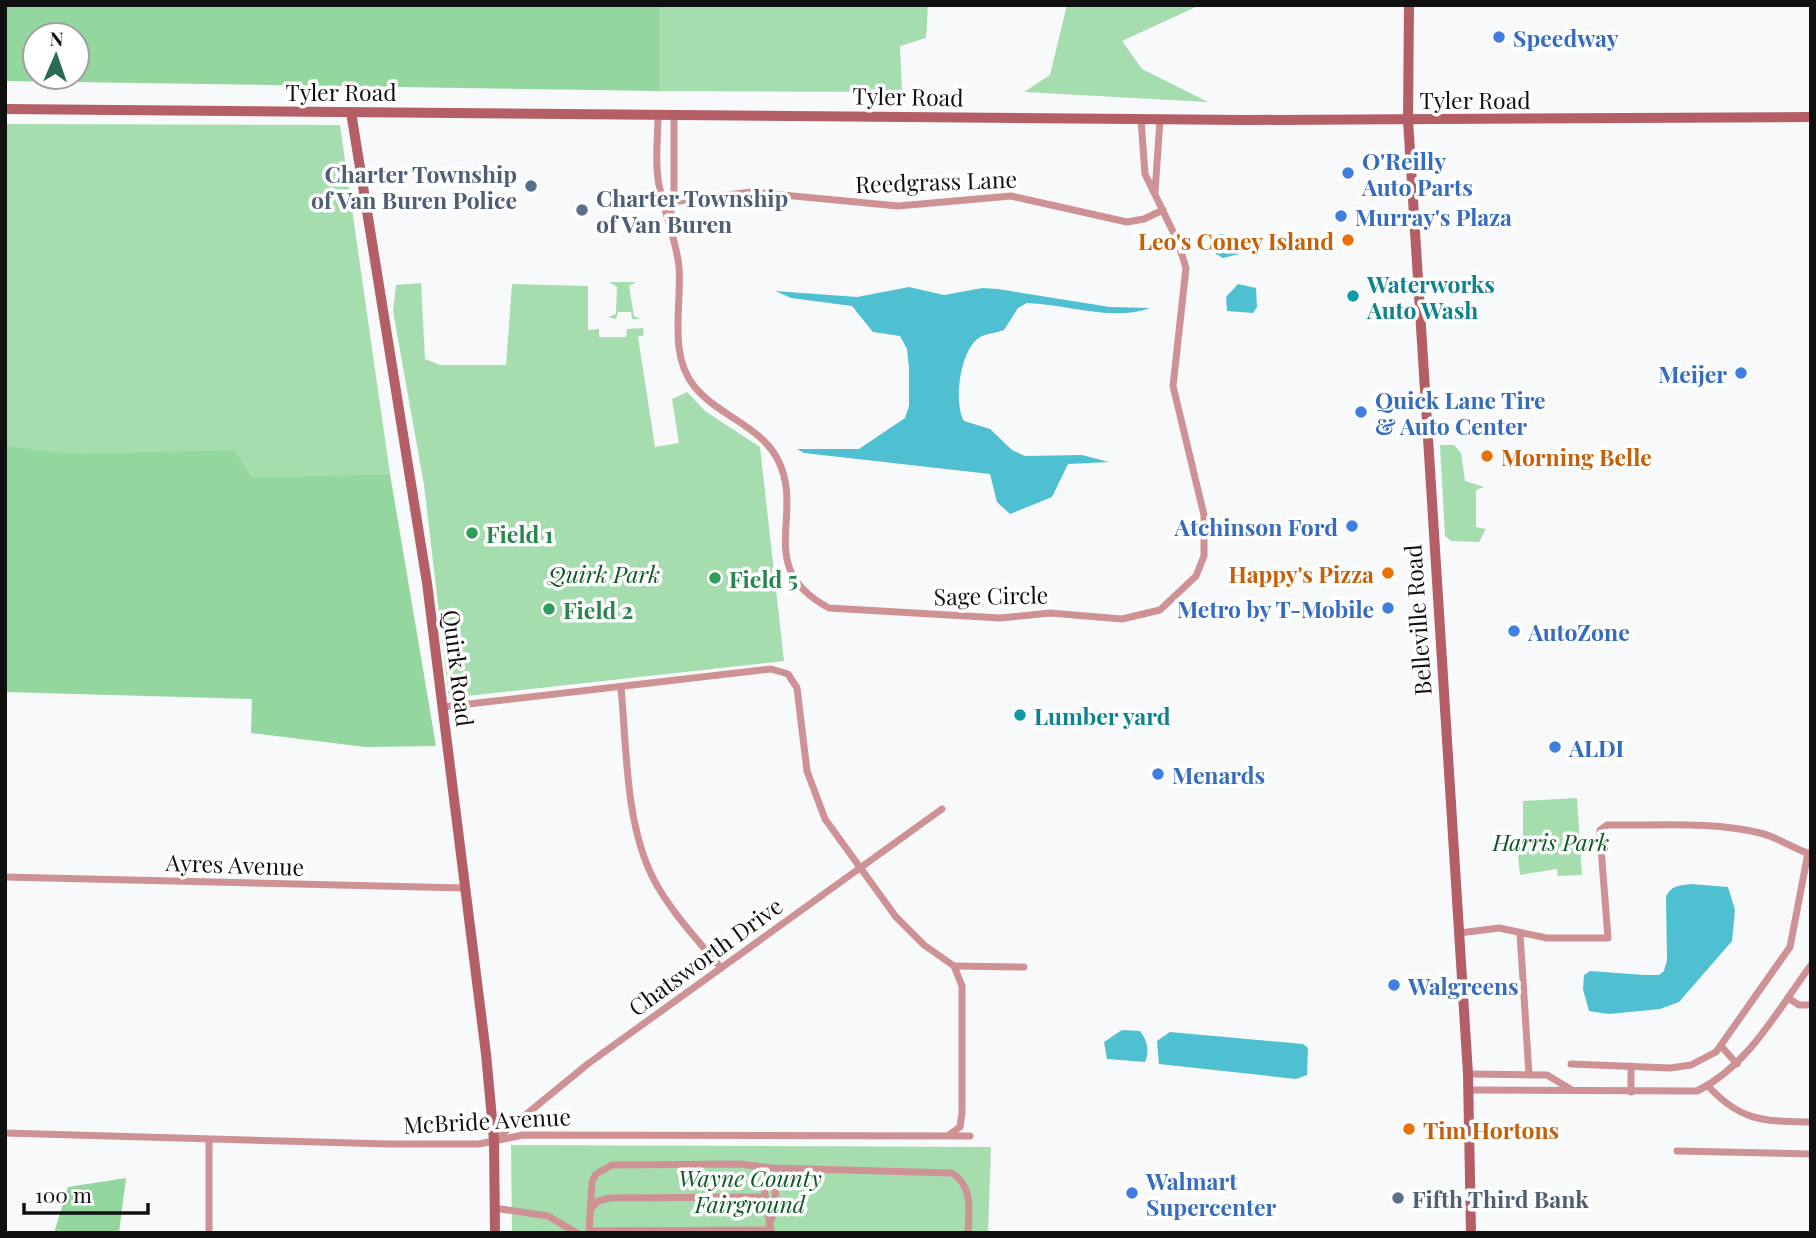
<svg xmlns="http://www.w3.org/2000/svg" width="1816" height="1238" font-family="'Playfair Display',serif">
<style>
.green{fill:#a5ddaf}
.forest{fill:#93d79f;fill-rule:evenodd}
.water{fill:#4fc0d1}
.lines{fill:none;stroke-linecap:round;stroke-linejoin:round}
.street{stroke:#cf9294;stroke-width:7}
.secondary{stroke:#b45f65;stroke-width:10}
.shop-dot{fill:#3f7fe0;stroke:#fff;stroke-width:2.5}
.service-dot{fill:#5c6f8a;stroke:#fff;stroke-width:2.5}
.food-dot{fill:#e8710a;stroke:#fff;stroke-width:2.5}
.culture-dot{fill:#0f9aa8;stroke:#fff;stroke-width:2.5}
.leisure-dot{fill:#2e9e5b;stroke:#fff;stroke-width:2.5}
.labels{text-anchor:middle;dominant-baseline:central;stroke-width:7;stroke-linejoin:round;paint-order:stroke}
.shop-label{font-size:23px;font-weight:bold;fill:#366cbe;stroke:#fff;text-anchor:start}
.street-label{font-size:23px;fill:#101011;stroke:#fff}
.service-label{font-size:23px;font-weight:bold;fill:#4e5e75;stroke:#fff;text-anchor:start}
.food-label{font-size:23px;font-weight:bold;fill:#c56008;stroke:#fff;text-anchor:end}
.culture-label{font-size:23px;font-weight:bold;fill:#0d838f;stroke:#fff;text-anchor:start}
.leisure-label{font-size:23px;font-weight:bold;fill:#27864d;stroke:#fff;text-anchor:start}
.park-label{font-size:23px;font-style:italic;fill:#0c5927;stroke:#fff}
</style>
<rect width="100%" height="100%" fill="#f8f9fb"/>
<g class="green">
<path d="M659,5H928L926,38L900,46L902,92L659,91Z"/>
<path d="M1067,5H1200L1122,41L1142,69L1208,102L1024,92L1050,75Z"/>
<path d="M5,124L340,125L390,474L250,486L5,456Z"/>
<path d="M609,282H636L629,286L634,316L641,319H632L631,312H618L616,319L608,317L616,314L617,287Z"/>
<path d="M421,283L425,359L440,365H506L512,284L588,286V330L599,329V337H626L627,329L643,328L644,335L638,337L655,447L679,443L672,399L687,392L705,411L760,447L784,661L449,698L424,485L393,311L396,285Z"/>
<path d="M1440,445H1454L1461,453L1465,481L1484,487L1476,490V527L1486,529L1479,542L1451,541L1445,536Z"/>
<path d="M1577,798L1582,875L1558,876L1557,869L1520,875L1518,856L1523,852V801Z"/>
<path d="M511,1145L991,1147L988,1233H512Z"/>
</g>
<g class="forest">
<path d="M5,5H659V91L5,81ZM35,35H77V77H35Z"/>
<path d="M5,446L69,454L234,450L252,478L390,474L436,746L365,747L251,733L252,699L5,692Z"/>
<path d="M126,1178L119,1233H54L68,1187Z"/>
</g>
<g class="water">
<path d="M1220,234L1236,237L1240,244L1239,254L1223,258L1216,254L1213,238Z"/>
<path d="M1238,284L1256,288L1257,307L1253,313L1227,311L1226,297Z"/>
<path d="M909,287L944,295L982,288L998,289L1110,307L1150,308C1114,322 1066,304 1027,303L1018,308L1004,330C997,333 989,333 982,336C960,346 953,403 964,421L990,429L1012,450L1025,456L1082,455L1109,462L1068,464L1052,497L1010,514L997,502L990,474L804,453L797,449H859L905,418L909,406V368L907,349L900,336L873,332L852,306L791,298L775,291L857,297Z"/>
<path d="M1691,884L1728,887L1735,910L1732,941L1679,1002L1660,1009L1609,1014L1589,1011L1583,989L1584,975L1590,971L1644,975H1659L1664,971L1667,960L1666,897C1670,886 1680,885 1691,884Z"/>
<path d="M1122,1030L1140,1031C1147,1040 1150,1051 1145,1062L1107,1059L1104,1042Z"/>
<path d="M1170,1032L1303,1044L1308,1048L1307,1075L1296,1079L1159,1064L1157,1041Z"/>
</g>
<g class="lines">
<g class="street">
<path d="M658,115C658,136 655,158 658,179C662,208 676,237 679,267C682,304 668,354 694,386C717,415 759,425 777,458C807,514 752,567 829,608L1000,618L1050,613L1122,619L1160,610L1196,576L1204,556V515L1173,386L1186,268L1178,242L1145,174L1141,120"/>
<path d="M1155,192L1160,120"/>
<path d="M664,203L751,192L898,206L1011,196L1127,222L1144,219L1163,210"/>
<path d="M669,218L674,202V115"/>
<path d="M621,688C627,750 625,822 653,878C670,911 697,939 721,968"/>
<path d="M443,707L771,669L788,674L797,688L807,771L825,819L896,917L924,945L954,966L962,986V1113L960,1127L950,1134"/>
<path d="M5,877L464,888"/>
<path d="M1459,933L1499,928L1547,938H1608L1600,835V830L1607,825C1657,826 1712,821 1760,833C1778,837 1793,849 1811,854"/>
<path d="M1520,933L1529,1075"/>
<path d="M954,966L1024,967"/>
<path d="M1788,998L1799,1005H1811"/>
<path d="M1721,1046L1737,1064"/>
<path d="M1571,1064L1670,1068L1691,1065L1716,1052L1790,947L1808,853"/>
<path d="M1631,1066V1092"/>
<path d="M1468,1074L1547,1075L1572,1090"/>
<path d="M1708,1086C1741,1122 1764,1121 1811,1122"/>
<path d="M1469,1090L1697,1091C1749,1065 1777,1011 1811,965"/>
<path d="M5,1133L388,1144H479L523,1135L970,1136"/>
<path d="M496,1139L589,1063L942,809"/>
<path d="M1677,1151L1811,1154"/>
<path d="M494,1208L548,1216L577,1233"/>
<path d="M590,1210L598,1201L609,1198L765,1197"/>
<path d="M770,1222C778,1208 776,1184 771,1169"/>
<path d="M589,1231L771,1230"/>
<path d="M771,1232L764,1188L771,1168"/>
<path d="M209,1233V1140"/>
<path d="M589,1233L592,1182L596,1174L612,1165L740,1164L771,1168L952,1173C973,1185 969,1212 968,1233"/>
</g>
<g class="secondary">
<path d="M1409,5L1408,120L1468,1074L1471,1233"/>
<path d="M5,109L1247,120L1811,117"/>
<path d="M351,112L427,583L486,1054L494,1140L495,1233"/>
</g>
</g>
<g class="shop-dot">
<circle cx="1499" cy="37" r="7"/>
<circle cx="1348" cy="173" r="7"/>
<circle cx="1341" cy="216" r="7"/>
<circle cx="1741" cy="373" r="7"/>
<circle cx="1361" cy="412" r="7"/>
<circle cx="1352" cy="526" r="7"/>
<circle cx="1388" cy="608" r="7"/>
<circle cx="1514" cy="631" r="7"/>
<circle cx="1555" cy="747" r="7"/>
<circle cx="1158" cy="774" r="7"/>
<circle cx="1394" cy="985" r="7"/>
<circle cx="1132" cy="1193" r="7"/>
</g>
<g class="service-dot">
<circle cx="531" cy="186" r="7"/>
<circle cx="582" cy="210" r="7"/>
<circle cx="1398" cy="1198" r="7"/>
</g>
<g class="food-dot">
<circle cx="1348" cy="240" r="7"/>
<circle cx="1487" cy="456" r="7"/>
<circle cx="1388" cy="573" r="7"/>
<circle cx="1409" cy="1129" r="7"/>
</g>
<g class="culture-dot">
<circle cx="1353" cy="296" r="7"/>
<circle cx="1020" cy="715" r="7"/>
</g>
<g class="leisure-dot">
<circle cx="472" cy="533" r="7"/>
<circle cx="715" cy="578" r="7"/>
<circle cx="549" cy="609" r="7"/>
</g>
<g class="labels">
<g class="shop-label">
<text x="1513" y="37">Speedway</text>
<text x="1362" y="160">O'Reilly<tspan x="1362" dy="26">Auto Parts</tspan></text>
<text x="1355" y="216">Murray's Plaza</text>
<text x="1727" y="373" text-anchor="end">Meijer</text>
<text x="1375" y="399">Quick Lane Tire<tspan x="1375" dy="26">&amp; Auto Center</tspan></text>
<text x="1338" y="526" text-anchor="end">Atchinson Ford</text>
<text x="1374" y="608" text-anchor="end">Metro by T-Mobile</text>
<text x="1528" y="631">AutoZone</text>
<text x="1569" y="747">ALDI</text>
<text x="1172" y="774">Menards</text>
<text x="1408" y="985">Walgreens</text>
<text x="1146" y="1180">Walmart<tspan x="1146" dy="26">Supercenter</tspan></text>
</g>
<g class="street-label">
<text x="341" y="91">Tyler Road</text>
<text transform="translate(908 96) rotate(1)">Tyler Road</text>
<text x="1475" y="99">Tyler Road</text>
<text transform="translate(936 181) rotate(-2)">Reedgrass Lane</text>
<text transform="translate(991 595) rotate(-1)">Sage Circle</text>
<text transform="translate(1417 620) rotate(-94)">Belleville Road</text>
<text transform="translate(459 668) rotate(83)">Quirk Road</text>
<text transform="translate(235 864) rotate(2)">Ayres Avenue</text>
<text transform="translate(705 956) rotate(-36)">Chatsworth Drive</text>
<text transform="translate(487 1120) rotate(-3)">McBride Avenue</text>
</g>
<g class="service-label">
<text x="517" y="173" text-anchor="end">Charter Township<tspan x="517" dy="26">of Van Buren Police</tspan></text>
<text x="596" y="197">Charter Township<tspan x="596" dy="26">of Van Buren</tspan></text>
<text x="1412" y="1198">Fifth Third Bank</text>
</g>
<g class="food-label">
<text x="1334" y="240">Leo's Coney Island</text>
<text x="1501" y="456" text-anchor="start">Morning Belle</text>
<text x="1374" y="573">Happy's Pizza</text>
<text x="1423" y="1129" text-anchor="start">Tim Hortons</text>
</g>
<g class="culture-label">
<text x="1367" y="283">Waterworks<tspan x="1367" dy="26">Auto Wash</tspan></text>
<text x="1034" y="715">Lumber yard</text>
</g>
<g class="leisure-label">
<text x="486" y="533">Field 1</text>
<text x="729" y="578">Field 5</text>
<text x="563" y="609">Field 2</text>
</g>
<g class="park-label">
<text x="604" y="573">Quirk Park</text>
<text x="1551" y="841">Harris Park</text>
<text x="750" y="1177">Wayne County<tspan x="750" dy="26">Fairground</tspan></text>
</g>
</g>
<rect width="1816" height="1238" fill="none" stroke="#101011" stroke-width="14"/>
<g transform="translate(56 56) rotate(2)"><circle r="33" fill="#ffffff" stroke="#9f9fa0" stroke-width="2"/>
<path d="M0-5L12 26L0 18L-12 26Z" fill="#296a59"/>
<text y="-10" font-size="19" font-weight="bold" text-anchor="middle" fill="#101011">N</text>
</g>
<path d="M24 1203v10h124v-10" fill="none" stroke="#101011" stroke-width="3.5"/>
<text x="35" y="1203" font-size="21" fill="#101011" stroke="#ffffff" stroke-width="5" paint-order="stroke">100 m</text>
</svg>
